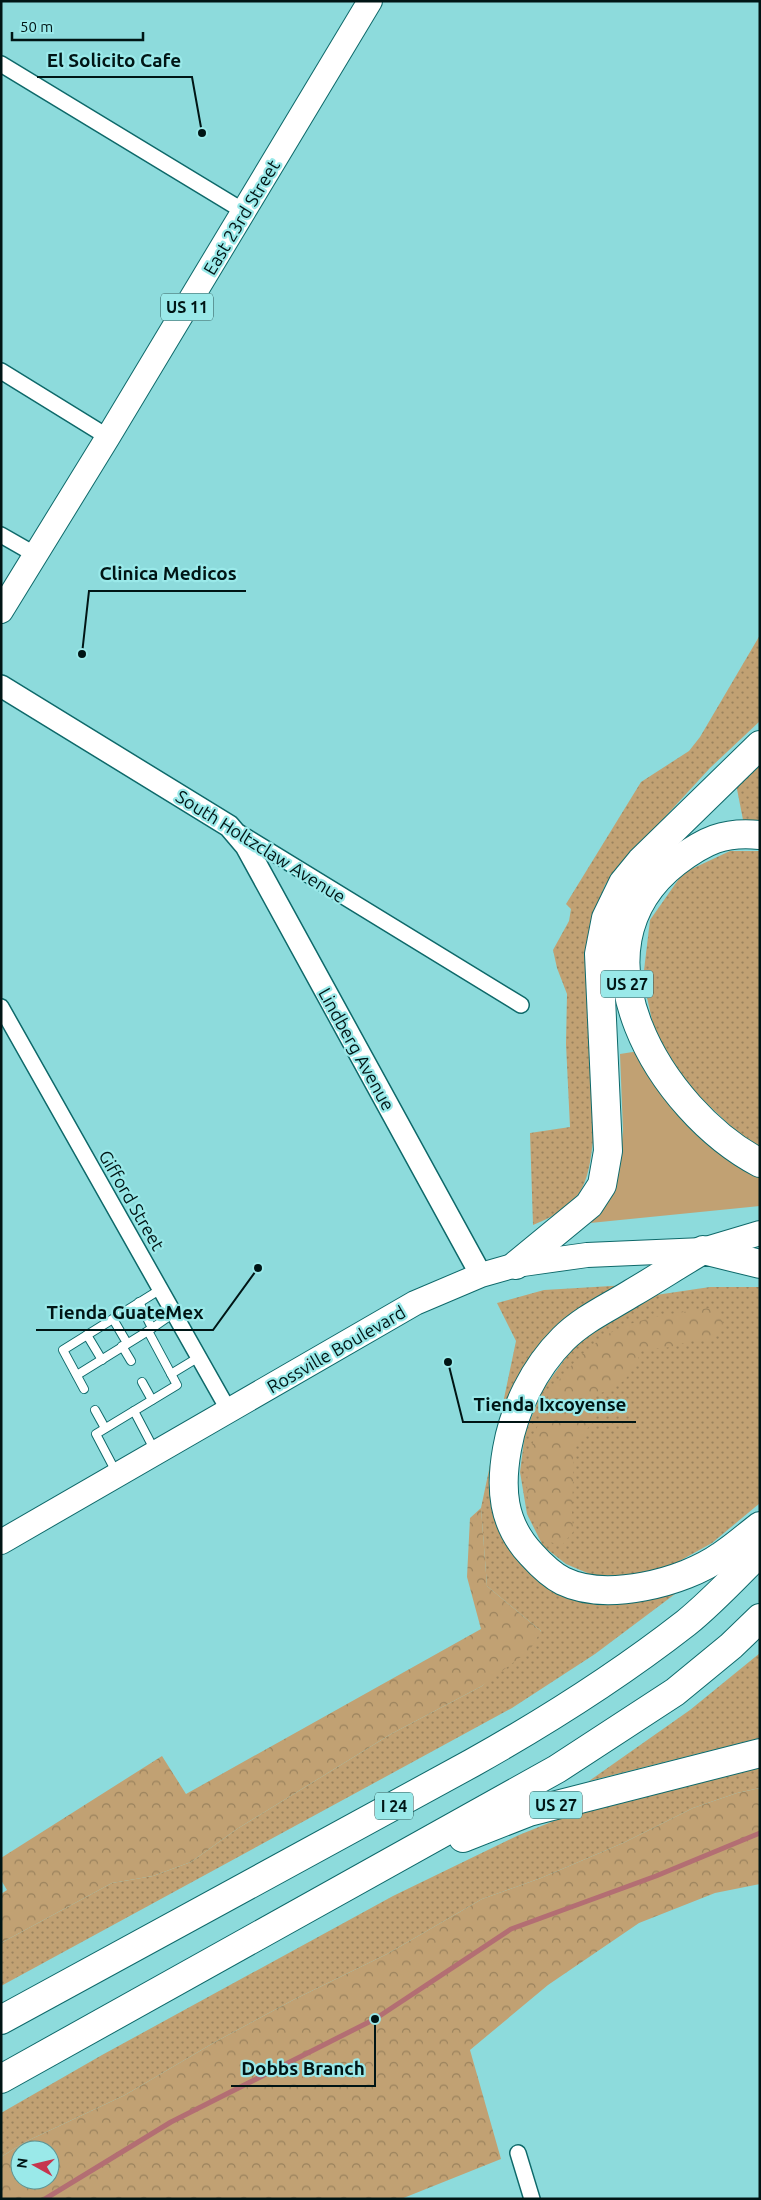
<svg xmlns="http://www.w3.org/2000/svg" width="761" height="2200" font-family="Ubuntu,sans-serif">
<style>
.grass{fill:url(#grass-dots)}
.forest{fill:url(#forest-crowns);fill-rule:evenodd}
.green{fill:#c1a173}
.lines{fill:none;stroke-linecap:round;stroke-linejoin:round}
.stream{stroke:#b36e73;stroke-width:5}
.lane-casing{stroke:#0e696a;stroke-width:10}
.street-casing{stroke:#0e696a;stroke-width:18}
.secondary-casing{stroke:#0e696a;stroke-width:24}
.primary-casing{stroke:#0e696a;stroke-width:26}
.highway-casing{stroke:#0e696a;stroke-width:30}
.lane{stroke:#fff;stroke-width:8}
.street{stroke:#fff;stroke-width:15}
.secondary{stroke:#fff;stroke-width:21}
.primary{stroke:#fff;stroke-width:24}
.highway{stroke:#fff;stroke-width:28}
.labels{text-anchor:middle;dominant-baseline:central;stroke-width:4.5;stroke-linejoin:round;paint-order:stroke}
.shield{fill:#9ae9e9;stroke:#2e5555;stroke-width:1}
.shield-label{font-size:16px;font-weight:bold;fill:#001515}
.street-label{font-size:18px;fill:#001515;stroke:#9ae9e9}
.leader{fill:none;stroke:#001515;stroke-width:2}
.callout-dot{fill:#001515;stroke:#9ae9e9;stroke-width:2}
.callout-label{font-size:19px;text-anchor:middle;font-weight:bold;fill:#001515;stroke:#9ae9e9;stroke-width:4.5;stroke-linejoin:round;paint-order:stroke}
</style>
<defs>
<pattern id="grass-dots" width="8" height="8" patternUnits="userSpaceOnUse" patternTransform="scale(1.25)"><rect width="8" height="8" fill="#c1a173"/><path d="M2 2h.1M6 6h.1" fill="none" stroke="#9a825d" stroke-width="1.8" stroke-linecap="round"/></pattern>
<pattern id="forest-crowns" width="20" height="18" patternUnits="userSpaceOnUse" patternTransform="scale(1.25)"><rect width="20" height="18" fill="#c1a173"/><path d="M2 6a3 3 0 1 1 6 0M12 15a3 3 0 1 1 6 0" fill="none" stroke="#9a825d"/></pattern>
</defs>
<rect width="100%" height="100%" fill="#8ddbdc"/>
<g class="grass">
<path d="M760,635V721L710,768L617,869L605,885L592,920L593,1140C588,1189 580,1206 533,1225L530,1133L570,1127L566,1044L567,994L557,968L553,950L569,921L571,909L566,904L641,782L689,751L700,737Z"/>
<path d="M760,760V826L744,825L736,784Z"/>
<path d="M730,851H760V1147L739,1134L686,1084L656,1038L643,979L650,920L683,873Z"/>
<path d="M628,1285L602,1300L497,1454L536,1577L624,1599L675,1594L595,1654L512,1708L1,1986V1943L112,1883L153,1876L191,1862L237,1829L391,1734L482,1686L541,1631L487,1586L481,1508L516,1341L497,1303L544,1290Z"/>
<path d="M710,1287H760V1503L712,1543L665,1569L630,1576L592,1575L566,1564L543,1546L527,1514L520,1472L525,1433L542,1391L574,1346L597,1328L656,1295Z"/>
<path d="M760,1653V1738L589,1781L690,1710Z"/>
<path d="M760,1762V1788L737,1793L693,1808L623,1843L541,1878L482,1899L387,1954L293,2000L215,2042L125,2095L25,2142L1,2157V2113L102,2055L393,1896L519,1835L581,1810Z"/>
</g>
<g class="forest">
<path d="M715,1307L724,1325L711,1339L690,1341L671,1347L642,1350C630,1377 624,1387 593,1395V1420L574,1450L572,1511L573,1532L562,1545L545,1541C540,1531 533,1520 530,1510C521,1478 535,1425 549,1396C559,1375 595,1339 616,1330C647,1315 682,1313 715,1307Z"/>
<path d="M481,1508L487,1586L541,1631L530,1650L482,1686L391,1734L237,1829L191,1862L153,1876L112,1883L1,1943V1894L7,1890L1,1880V1858L162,1756L186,1794L481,1629L467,1577L470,1518Z"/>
<path d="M760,1788V1884L715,1893L639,1923L548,1985L470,2050L501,2159L401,2199H1V2157L25,2142L125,2095L215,2042L293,2000L387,1954L482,1899L541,1878L623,1843L693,1808L737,1793ZM20,2150H50V2180H20Z"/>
</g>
<path class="green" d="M639,1051L707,1139L735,1164L760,1175V1206L580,1224L605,1201L620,1167L623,1130L620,1054Z"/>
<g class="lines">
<path class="stream" d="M45,2199L171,2122L375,2019L511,1929L656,1876L760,1833"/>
<defs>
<g id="lane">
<path d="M139,1302L152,1328"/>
<path d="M113,1319L127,1343"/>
<path d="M148,1331L174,1313"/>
<path d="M87,1335L102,1360"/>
<path d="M122,1346L131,1361"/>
<path d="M171,1374L199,1357"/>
<path d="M77,1375L148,1331L177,1385L96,1434L116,1472"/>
<path d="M142,1382L152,1400"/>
<path d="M84,1389L63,1350L161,1289"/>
<path d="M95,1410L105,1428"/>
<path d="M134,1411L155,1451"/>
</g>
<g id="street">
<path d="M1,64L245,212"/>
<path d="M1,371L108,437"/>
<path d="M1,535L36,555"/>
<path d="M240,833L521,1005"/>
<path d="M1,1007L229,1411"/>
<path d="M518,2153L532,2199"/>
</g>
<path id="secondary" d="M1,686L229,826L246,846L481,1275"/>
<g id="primary">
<path d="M1,611L108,437L370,1"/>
<path d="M1,1542L415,1303L481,1275L516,1265L587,1255L703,1250L760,1233"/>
</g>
<g id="highway">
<path d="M760,835C724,831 704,841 676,862C563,950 661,1111 760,1163"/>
<path d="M760,1264L703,1250C679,1264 656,1279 632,1293C608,1308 583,1319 563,1339C534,1368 514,1409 507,1449C500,1488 502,1523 531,1554C540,1564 551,1575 563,1581C606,1602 683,1583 721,1556C735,1547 747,1536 760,1526"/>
<path d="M516,1265L589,1205L602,1185L608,1151L599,954L606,918L623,883L641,861L760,745"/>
<path d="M463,1838L529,1812L760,1753"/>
<path d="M1,2020L472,1763C547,1721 618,1676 686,1623C712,1602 736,1576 760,1552"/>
<path d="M1,2079L557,1769L675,1692L731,1646L760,1618"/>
</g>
</defs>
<use href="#lane" class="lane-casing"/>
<use href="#street" class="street-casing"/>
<use href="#secondary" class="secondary-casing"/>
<use href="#primary" class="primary-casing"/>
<use href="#highway" class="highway-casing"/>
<use href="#lane" class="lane"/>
<use href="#street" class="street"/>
<use href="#secondary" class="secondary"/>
<use href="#primary" class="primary"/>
<use href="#highway" class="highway"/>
</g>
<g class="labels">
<g class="shield">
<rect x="161" y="293.5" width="52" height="27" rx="4"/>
<rect x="601" y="970.5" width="52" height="27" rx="4"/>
<rect x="530" y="1791.5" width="52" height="27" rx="4"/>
<rect x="375" y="1792.5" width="38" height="27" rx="4"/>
</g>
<g class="shield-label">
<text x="187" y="307">US 11</text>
<text x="627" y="984">US 27</text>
<text x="556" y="1805">US 27</text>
<text x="394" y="1806">I 24</text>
</g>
<g class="street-label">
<text transform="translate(241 217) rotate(-59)">East 23rd Street</text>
<text transform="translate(261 846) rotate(32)">South Holtzclaw Avenue</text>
<text transform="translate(357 1049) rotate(61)">Lindberg Avenue</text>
<text transform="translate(132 1200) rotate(60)">Gifford Street</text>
<text transform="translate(336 1349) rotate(-30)">Rossville Boulevard</text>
</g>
</g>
<path class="leader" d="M202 133L192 77H37M82 654L89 591H246M258 1268L213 1330H36M448 1362L463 1422H636M375 2019L375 2086H231"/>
<g class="callout-dot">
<circle cx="202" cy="133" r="5"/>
<circle cx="82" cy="654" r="5"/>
<circle cx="258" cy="1268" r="5"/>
<circle cx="448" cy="1362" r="5"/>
<circle cx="375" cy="2019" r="5"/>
</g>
<g class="callout-label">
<text x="114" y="67">El Solicito Cafe</text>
<text x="168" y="580">Clinica Medicos</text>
<text x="125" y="1319">Tienda GuateMex</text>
<text x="550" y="1411">Tienda Ixcoyense</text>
<text x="303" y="2075">Dobbs Branch</text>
</g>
<rect width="761" height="2200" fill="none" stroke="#001515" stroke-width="5"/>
<g transform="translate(35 2165) rotate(278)"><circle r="24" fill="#9ae9e9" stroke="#5c9494"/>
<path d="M0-4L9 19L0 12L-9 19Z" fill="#c6354e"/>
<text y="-8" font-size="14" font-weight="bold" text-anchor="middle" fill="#001515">N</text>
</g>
<path d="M12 32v8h131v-8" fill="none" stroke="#001515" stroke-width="2.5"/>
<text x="20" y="32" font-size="15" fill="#001515" stroke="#9ae9e9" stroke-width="4" paint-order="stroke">50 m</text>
</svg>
